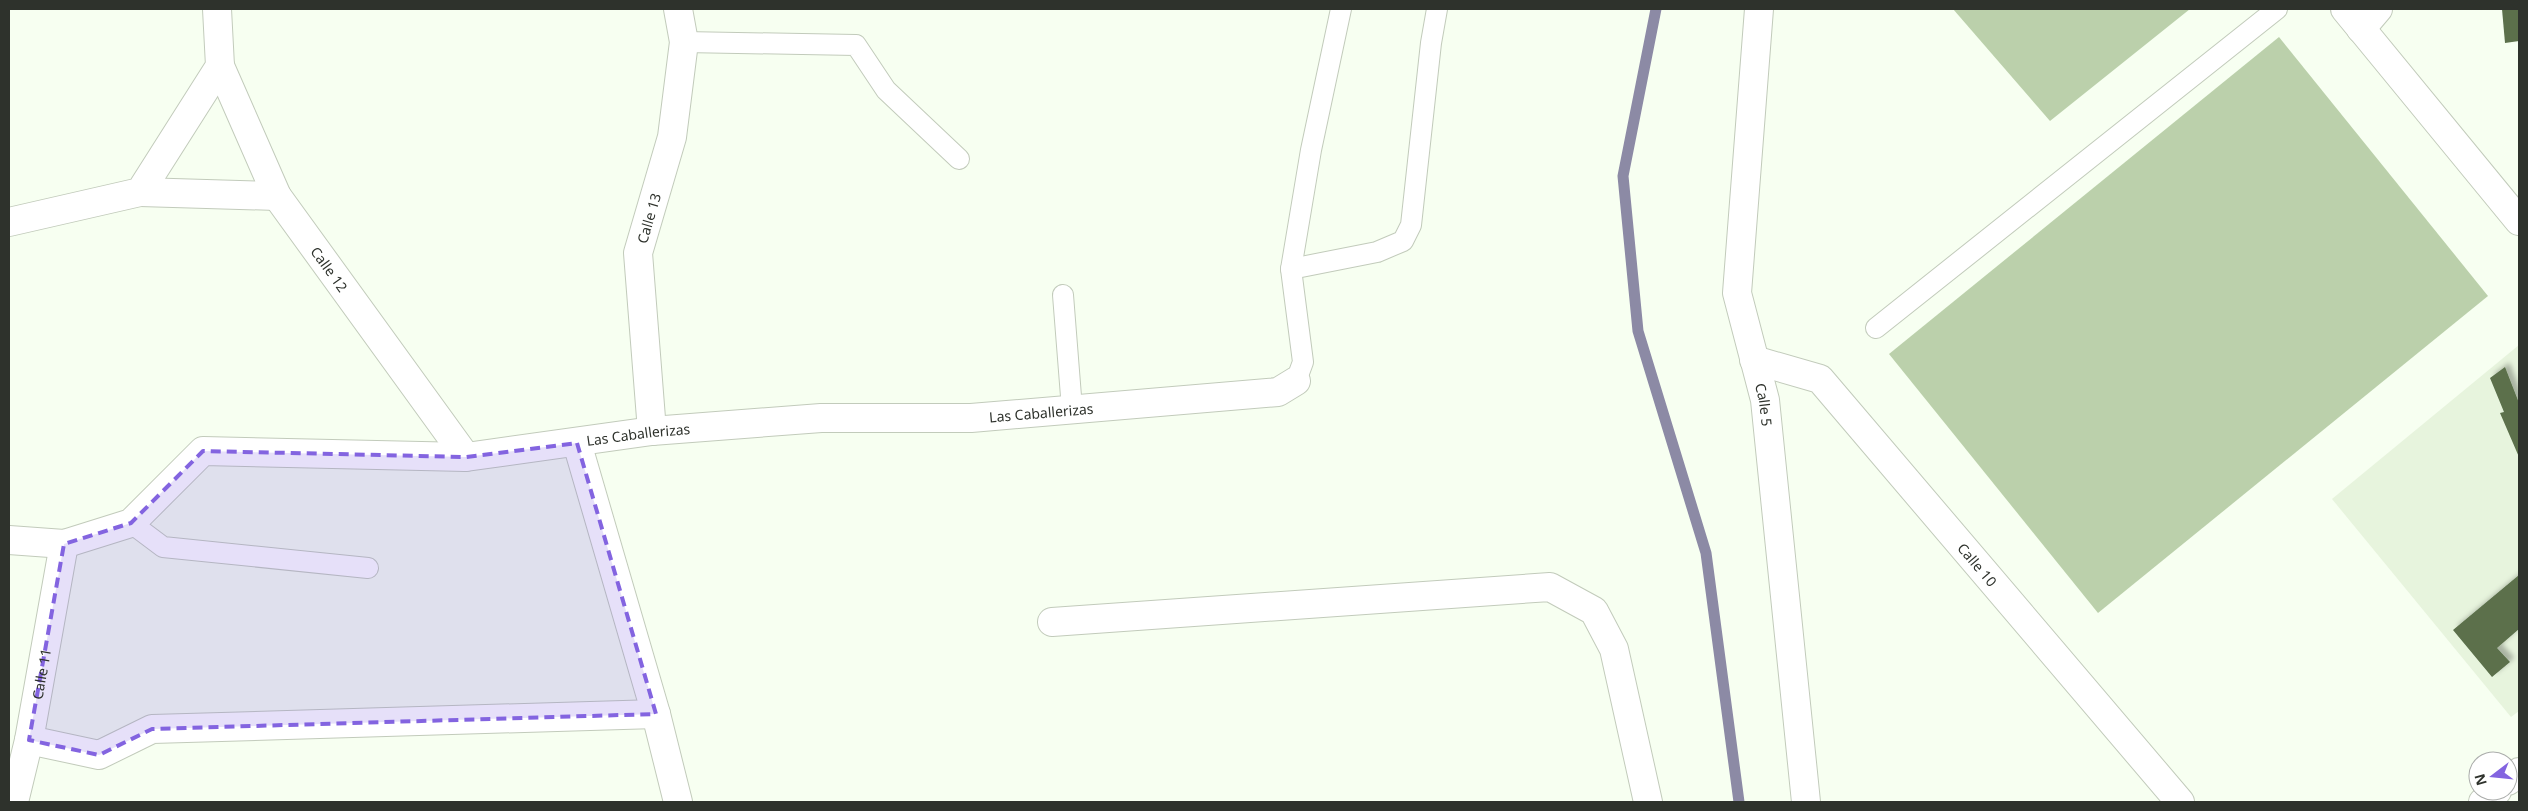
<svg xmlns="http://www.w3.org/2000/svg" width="2528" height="811" font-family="'Noto Sans',sans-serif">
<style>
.built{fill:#e7f4dd}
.green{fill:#bbd0ab}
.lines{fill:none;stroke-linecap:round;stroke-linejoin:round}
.stream{stroke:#8c8aa5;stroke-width:11}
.building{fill:#5b704b;filter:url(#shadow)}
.service-casing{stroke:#c2cbbb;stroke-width:22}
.minor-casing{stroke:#c2cbbb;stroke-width:30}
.service{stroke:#fff;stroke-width:20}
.minor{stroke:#fff;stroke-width:28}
.marked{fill:#8364e0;fill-opacity:0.2;stroke:#8364e0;stroke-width:4;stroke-dasharray:10 6;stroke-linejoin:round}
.labels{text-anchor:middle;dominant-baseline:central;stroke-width:5;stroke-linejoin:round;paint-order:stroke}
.street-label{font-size:14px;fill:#2e322c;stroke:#fff}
</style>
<defs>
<filter id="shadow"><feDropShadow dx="4.5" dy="-4.5" stdDeviation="2.5" flood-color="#0004"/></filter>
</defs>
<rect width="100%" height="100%" fill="#f7fff1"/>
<path class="built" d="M2519,345V711L2511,717L2332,499Z"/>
<g class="green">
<path d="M1953,9H2190L2050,121Z"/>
<path d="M2279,37L2488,296L2098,613L1889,354Z"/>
</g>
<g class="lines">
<path class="stream" d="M1656,9L1623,176L1638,331L1706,553L1739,802"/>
</g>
<g class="building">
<path d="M2502,9H2519V41L2505,43Z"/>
<path d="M2505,367L2519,403V457L2500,413L2504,412L2490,378Z"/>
<path d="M2519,575V629L2497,648L2510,662L2492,677L2453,630Z"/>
</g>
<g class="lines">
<defs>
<g id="service">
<path d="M684,42L856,45L886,90L959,159"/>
<path d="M1291,269L1377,252L1403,241L1411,225L1431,43L1437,9"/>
<path d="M1063,295L1072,409"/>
<path d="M1876,328L2277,9"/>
<path d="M1296,381L1303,362L1291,269L1311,150L1341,9"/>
<path d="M131,523L163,547L368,568"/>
</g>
<g id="minor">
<path id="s1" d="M1759,9L1737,293L1765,400L1806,802"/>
<path d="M2345,9L2519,221"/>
<path d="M2361,29L2378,9"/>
<path id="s2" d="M220,66L277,196L466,457"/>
<path d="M140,192L277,196"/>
<path d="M9,222L140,192L220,66L217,9"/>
<path id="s3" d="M1754,360L1820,379L2180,802"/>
<path id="s4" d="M652,431L638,253L672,137L684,42L678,9"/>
<path d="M577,443L656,714L678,802"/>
<path id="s5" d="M9,540L64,544L131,523L203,451L466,457L652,431L821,418H971L1278,392L1296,381"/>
<path d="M1052,622L1550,587L1594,611L1614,649L1648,802"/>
<path d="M29,740L99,755L152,729L656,714"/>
<path d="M2508,781L2519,772"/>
<path id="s6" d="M14,802L29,740L64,544"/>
<path d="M2483,802L2497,791"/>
</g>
</defs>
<use href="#service" class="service-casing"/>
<use href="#minor" class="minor-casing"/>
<use href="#service" class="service"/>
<use href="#minor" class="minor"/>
</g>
<path class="marked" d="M577,443L656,714L152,729L99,755L29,740L64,544L131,523L203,451L466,457Z"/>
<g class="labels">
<g class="street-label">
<text stroke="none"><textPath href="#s4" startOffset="215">Calle 13</textPath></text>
<text stroke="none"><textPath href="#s2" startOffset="232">Calle 12</textPath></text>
<text stroke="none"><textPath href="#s1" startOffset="400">Calle 5</textPath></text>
<text stroke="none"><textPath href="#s5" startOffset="1068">Las Caballerizas</textPath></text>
<text stroke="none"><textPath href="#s5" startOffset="664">Las Caballerizas</textPath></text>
<text stroke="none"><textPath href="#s3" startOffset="312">Calle 10</textPath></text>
<text stroke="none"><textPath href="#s6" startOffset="131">Calle 11</textPath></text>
</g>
</g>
<rect width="2528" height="811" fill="none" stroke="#2e322c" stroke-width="20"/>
<g transform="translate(2493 776) rotate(254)"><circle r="24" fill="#ffffff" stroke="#abadab"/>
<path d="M0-4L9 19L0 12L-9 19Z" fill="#8364e0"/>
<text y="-8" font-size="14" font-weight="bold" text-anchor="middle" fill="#2e322c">N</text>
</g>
</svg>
